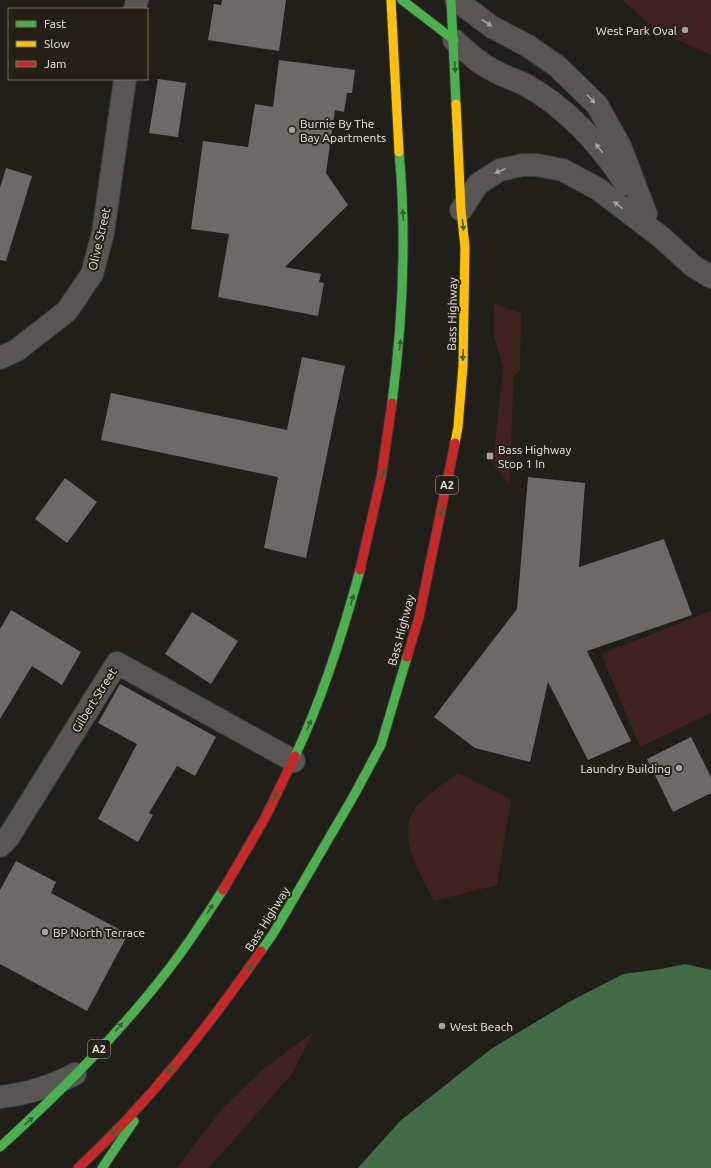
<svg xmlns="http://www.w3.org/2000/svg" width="711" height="1168" font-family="Ubuntu,sans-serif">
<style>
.green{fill:#3f211f}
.water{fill:#416c47}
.building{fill:#6c6966}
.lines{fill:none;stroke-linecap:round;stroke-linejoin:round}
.street-casing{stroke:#3b3a36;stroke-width:24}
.fast-casing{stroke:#3b3a36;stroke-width:11}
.slow-casing{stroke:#3b3a36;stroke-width:11}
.jam-casing{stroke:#3b3a36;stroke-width:11}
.street{stroke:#585652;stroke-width:22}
.fast{stroke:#4caf50;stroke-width:9}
.slow{stroke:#ffc107;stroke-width:9}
.jam{stroke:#c62828;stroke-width:9}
.oneway{fill:#a2a09a}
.oneway2{fill:#366030}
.poi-dot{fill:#a5a29d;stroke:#242016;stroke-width:1.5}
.labels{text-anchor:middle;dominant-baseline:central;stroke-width:4;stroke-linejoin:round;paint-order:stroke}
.shield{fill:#242016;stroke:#b0ada6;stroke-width:1}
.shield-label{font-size:11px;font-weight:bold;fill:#ece9e3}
.poi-label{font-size:12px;fill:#ece9e3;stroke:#242016;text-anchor:start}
.street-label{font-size:12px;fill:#ece9e3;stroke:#242016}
</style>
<rect width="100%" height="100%" fill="#201f1a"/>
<g class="green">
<path d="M622,0H711V55L669,36L648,23Z"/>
<path d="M494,304L521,313L520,371L514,375L509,485L493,463L503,368L493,333Z"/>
<path d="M711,611V713L640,747L601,654Z"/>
<path d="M458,773L511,799L497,885L434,901C421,875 396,837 415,808C422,798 447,781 458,773Z"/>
<path d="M314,1031L292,1074L209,1168H177L221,1110L263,1069Z"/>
</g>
<path class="water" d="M685,964L711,970V1168H358L400,1121L491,1049L569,1002L623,974L661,969Z"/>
<g class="building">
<path d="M222,0H286L279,51L208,40L214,4L221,5Z"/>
<path d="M279,60L355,70L352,93H347L344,112L335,110L326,173L348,205L285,267L321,274L319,282L324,283L318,316L218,297L229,234L191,229L203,141L248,147L255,104L273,107Z"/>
<path d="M158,79L186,83L178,137L149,133Z"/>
<path d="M6,168L32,176L6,261L0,260V188Z"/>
<path d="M302,357L345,366L306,558L264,548L278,477L101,440L111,393L287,430Z"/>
<path d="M528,477L585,483L579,567L664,539L692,615L587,651L631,741L588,760L548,682L530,762L475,748L434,717L517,609Z"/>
<path d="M65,478L97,502L67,543L35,519Z"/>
<path d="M11,610L81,652L62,685L32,666L0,719V629Z"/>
<path d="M192,612L238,641L211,684L165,654Z"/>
<path d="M120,684L216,737L195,776L177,766L149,813L153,815L138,842L98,819L137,744L98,723Z"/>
<path d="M691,737L711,777V793L673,812L647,759Z"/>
<path d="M16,861L56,882L51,893L128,934L87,1011L0,964V890Z"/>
</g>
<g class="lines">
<defs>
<g id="street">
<path d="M456,0L492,27L528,46L557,66L597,105L620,146L646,214"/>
<path d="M135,9L137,0"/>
<path d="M454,40C466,51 478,63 493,70C502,76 514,79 524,84C565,106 601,145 626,184"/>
<path d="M461,210L478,184L500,170L523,165H536L563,170L598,189L661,237L693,266L711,277"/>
<path d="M0,358L17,350L67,311L92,274L103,233L125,79"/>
<path d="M0,846L8,838L117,663L294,761"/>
<path d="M0,1097C27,1094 51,1087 75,1074"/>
</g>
<g id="fast">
<path d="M402,0L454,40"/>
<path d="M451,0L456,104"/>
<path d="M392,403C403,319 407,236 399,152"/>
<path d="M295,756C323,697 343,633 360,570"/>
<path d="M261,951L273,934L353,797L381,745L407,657"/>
<path d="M0,1147C60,1092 118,1035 168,970C188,945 205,917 223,890"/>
<path d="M102,1168L134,1121"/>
</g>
<g id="slow">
<path d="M391,0L399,152"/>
<path d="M455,443L458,427L463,366L465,247L461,210L456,104"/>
</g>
<g id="jam">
<path d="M360,570L381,478L392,403"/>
<path d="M407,657L419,617L455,443"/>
<path d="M223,890L265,818L295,756"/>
<path d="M78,1168C148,1104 207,1028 261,951"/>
</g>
</defs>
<use href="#street" class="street-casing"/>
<use href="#fast" class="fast-casing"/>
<use href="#slow" class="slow-casing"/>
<use href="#jam" class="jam-casing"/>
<use href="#street" class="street"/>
<use href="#fast" class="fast"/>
<use href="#slow" class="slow"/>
<use href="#jam" class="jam"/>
</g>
<defs><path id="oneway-solid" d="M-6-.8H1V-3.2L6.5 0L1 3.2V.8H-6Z"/></defs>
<g class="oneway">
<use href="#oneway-solid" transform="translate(487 23) rotate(33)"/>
<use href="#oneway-solid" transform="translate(591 99) rotate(47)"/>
<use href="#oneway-solid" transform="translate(599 148) rotate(-129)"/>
<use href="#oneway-solid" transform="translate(500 171) rotate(157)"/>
<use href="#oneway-solid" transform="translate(618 205) rotate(-142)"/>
</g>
<g class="oneway2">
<use href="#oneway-solid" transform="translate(455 67) rotate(87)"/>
<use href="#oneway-solid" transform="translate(403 215) rotate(-94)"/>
<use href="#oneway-solid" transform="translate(463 225) rotate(84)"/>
<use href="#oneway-solid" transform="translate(400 345) rotate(-83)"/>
<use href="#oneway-solid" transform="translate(463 355) rotate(92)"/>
<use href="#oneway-solid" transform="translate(383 474) rotate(-78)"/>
<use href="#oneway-solid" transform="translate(442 511) rotate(102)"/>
<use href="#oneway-solid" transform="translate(352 600) rotate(-75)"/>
<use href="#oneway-solid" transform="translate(309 725) rotate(-67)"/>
<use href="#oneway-solid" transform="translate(275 797) rotate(-62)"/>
<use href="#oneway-solid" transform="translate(210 909) rotate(-57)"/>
<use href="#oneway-solid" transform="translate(251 966) rotate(126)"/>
<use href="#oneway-solid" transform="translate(119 1027) rotate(-49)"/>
<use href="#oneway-solid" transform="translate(171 1069) rotate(128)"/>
<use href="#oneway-solid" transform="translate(29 1121) rotate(-42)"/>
<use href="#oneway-solid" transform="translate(115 1131) rotate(133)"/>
</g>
<g class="poi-dot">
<circle cx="685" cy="30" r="4"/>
<circle cx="292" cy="130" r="4"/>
<rect x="486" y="452" width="8" height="8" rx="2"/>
<circle cx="679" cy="768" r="4"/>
<circle cx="45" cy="932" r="4"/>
<circle cx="442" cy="1026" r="4"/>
</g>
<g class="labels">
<g class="shield">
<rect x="436" y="476" width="22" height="18" rx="3"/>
<rect x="88" y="1040" width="22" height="18" rx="3"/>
</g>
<g class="shield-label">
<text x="447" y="485">A2</text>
<text x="99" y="1049">A2</text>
</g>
<g class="poi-label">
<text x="677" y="30" text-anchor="end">West Park Oval</text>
<text x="300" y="123">Burnie By The<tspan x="300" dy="14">Bay Apartments</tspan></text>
<text x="498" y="449">Bass Highway<tspan x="498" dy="14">Stop 1 In</tspan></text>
<text x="671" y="768" text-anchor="end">Laundry Building</text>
<text x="53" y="932">BP North Terrace</text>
<text x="450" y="1026">West Beach</text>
</g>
<g class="street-label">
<text transform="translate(99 239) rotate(-77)">Olive Street</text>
<text transform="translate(452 314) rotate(-89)">Bass Highway</text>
<text transform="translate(401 630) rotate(-75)">Bass Highway</text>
<text transform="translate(94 700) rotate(-58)">Gilbert Street</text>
<text transform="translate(267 919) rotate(-58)">Bass Highway</text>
</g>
</g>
<rect x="8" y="8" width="140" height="72" fill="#242016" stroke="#747068"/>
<rect x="16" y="21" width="20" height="6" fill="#4caf50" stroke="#747068"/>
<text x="44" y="28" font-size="12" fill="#ece9e3">Fast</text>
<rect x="16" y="41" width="20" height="6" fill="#ffc107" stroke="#747068"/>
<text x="44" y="48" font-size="12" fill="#ece9e3">Slow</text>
<rect x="16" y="61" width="20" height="6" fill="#c62828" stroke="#747068"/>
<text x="44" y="68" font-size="12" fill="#ece9e3">Jam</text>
</svg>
